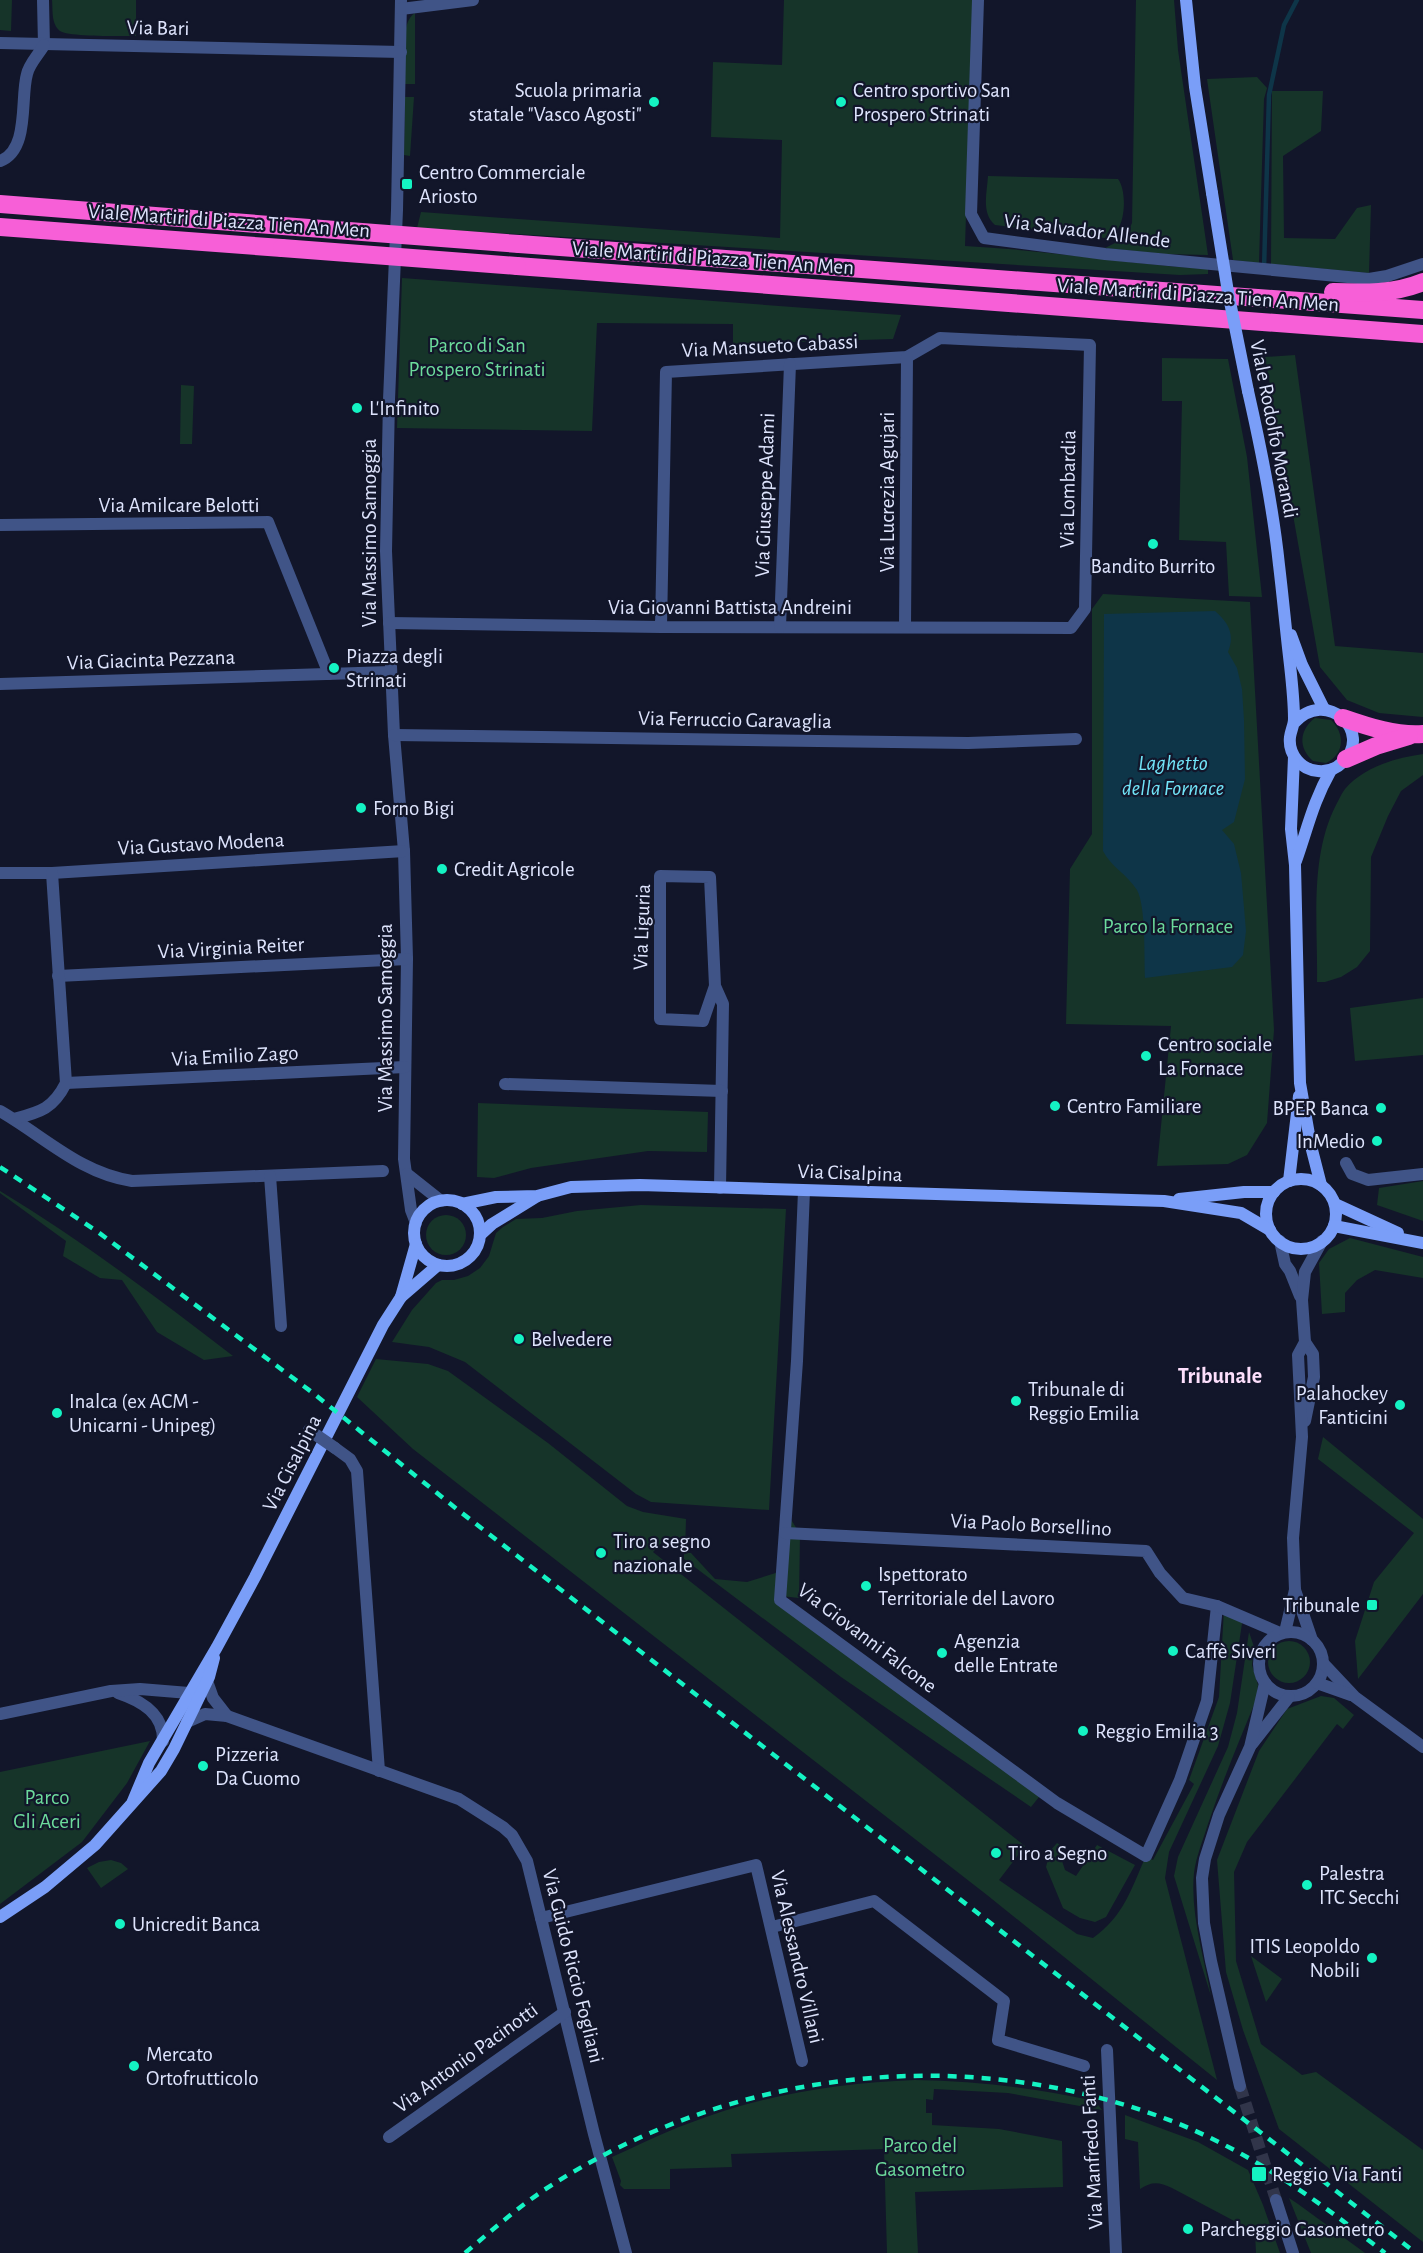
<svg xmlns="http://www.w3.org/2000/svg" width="1423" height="2253" font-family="'Alegreya Sans',sans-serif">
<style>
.green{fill:#163429}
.water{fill:#0e3548}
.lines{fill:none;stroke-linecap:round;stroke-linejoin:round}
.stream{stroke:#0e3548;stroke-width:4.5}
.street-tunnel{stroke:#31354a;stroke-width:12;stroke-dasharray:12 6;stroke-linecap:butt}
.street{stroke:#405487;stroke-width:12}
.secondary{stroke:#7a9ef8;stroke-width:12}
.highway{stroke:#f75fd7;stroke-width:18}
.rail{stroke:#14f3c3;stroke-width:4.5;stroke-dasharray:9 8;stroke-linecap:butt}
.street-bridge{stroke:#405487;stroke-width:12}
.secondary-bridge{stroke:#7a9ef8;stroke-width:12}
.highway-bridge{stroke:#f75fd7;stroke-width:18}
.poi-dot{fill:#14f3c3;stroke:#12162a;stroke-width:2}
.labels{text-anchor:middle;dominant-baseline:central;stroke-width:4.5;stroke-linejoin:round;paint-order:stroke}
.street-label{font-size:21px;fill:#dee4fd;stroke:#12162a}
.poi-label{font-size:21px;fill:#dee4fd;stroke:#12162a;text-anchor:start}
.park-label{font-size:21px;fill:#6cdb9c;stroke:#12162a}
.water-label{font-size:22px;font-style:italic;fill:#71e4f8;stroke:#12162a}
.neighbourhood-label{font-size:22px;font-weight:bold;fill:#fddffc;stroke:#12162a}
</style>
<rect width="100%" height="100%" fill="#12162a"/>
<g class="green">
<path d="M0,0H12L11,31L0,30Z"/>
<path d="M52,0H136V36C123,36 69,37 60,31C51,24 53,10 52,0Z"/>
<path d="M784,0H973L965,246C1046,250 1126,264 1208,269V274L1180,275L417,228L421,212L780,238L782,140L711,137L713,62L782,65Z"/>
<path d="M1136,0H1174L1178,50L1208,255L1164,254L1105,248L1125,238L1132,223Z"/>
<path d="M415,13V84H405C405,66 399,22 415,13Z"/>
<path d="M1257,77L1267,88L1264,99L1259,263L1233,260L1207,79Z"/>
<path d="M1272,91H1323L1321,131L1283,156L1284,238L1335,239L1357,208L1371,205L1369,273L1271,264Z"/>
<path d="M405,97H414L410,156L404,155Z"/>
<path d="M988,176L1118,179C1126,189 1126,219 1117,230C1114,234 1110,236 1105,238L995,225C981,213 987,193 988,176Z"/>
<path d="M402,278L901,315L893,339L733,344V324L597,323L592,431L397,428Z"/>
<path d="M1295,355L1335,646L1423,653V717L1379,713L1347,700L1320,667L1265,357Z"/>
<path d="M1162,358L1228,359L1247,457L1262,597L1229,596L1226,542L1179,540L1182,401H1162Z"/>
<path d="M181,385L194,386L192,444H180Z"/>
<path d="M1103,594L1250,602L1274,1030L1267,1123L1247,1155L1228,1164L1157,1166L1171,1026L1066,1024L1070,869L1092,834V609Z"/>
<path d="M1315,718L1331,720C1345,733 1345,754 1326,763L1313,761C1298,748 1299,730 1315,718Z"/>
<path d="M1423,754V775L1401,791L1388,816L1371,857L1370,951L1357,967L1341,977L1325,982H1317C1318,924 1309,858 1336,805C1339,800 1341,794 1345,789C1364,767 1395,758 1423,754Z"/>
<path d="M1423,998V1055L1355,1061L1350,1008Z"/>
<path d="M478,1103L708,1112L707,1152L648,1151L531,1168L494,1178L477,1177Z"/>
<path d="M1423,1181V1221L1377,1205L1379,1188Z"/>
<path d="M0,1191C83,1241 156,1297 233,1356L204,1360L157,1332L122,1280L100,1278L63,1256L66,1241L0,1193Z"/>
<path d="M641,1205L786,1209L769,1510L651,1502L636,1494L465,1362L429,1347L392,1342L412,1310L436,1283L442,1280H454L468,1276L480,1268L489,1256L496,1233L503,1227L516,1219L542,1218L577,1211Z"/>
<circle cx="446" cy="1235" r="20"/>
<path d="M1350,1238L1423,1257V1278L1375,1270L1357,1280L1345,1293V1312L1322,1314L1319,1263L1329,1249Z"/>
<path d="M376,1359L428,1364L448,1371L548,1443L627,1506L643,1512L686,1519L685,1553H691L715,1579L747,1582L782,1571L787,1513L800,1534L799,1598L781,1596L1043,1792L1031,1807L841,1677L684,1559V1554L666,1538L653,1552L1025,1846L999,1880L1077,1934L1093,1938C1124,1916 1131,1889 1146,1856L1153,1860L1194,1784L1189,1780L1219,1697L1224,1609L1243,1617L1230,1703L1218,1746L1169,1852L1165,1878L1217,2080L987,1895L413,1449L357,1397Z"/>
<path d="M1323,1437L1423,1519V1594L1358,1679L1355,1641L1374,1582L1414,1533L1318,1459Z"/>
<path d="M1249,1632L1254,1647L1252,1665L1258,1685L1256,1700C1239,1741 1222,1782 1208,1824C1203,1840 1196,1857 1194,1873C1190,1913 1204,1957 1211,1996L1174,1876L1178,1857L1228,1747L1237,1713Z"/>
<circle cx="1289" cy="1662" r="21"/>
<path d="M1321,1696L1334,1698L1354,1715L1343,1729L1337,1724L1247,1842L1234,1872L1236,1961L1261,2044L1302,2075L1316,2072L1423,2150V2242L1279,2129L1243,2030L1226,1972L1217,1860L1259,1751L1287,1709Z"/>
<path d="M150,1741L127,1783L82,1842L0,1904V1772Z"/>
<path d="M1057,1843L1065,1848L1061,1858L1065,1870L1076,1876L1097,1845L1135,1865L1106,1917L1095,1922L1080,1918L1063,1908L1046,1867L1050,1851Z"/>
<path d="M111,1860L121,1863L128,1869L101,1888L87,1868L99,1862Z"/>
<path d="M1251,1956L1282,1979L1266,2002Z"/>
<path d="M915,2080C977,2081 1035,2088 1095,2101L1102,2110L1008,2093L934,2089L933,2100L926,2099V2113H932V2125L999,2129L1062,2141L1063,2187L915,2192L918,2253H887L884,2149L731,2154L732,2167L670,2169V2189H624L620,2185L621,2181L612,2157C637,2146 662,2133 687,2124C760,2095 837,2083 915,2080Z"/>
<path d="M1125,2115L1198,2142L1248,2170L1263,2205L1280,2253H1256L1255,2232L1172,2188C1159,2182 1152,2181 1140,2189L1138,2142L1125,2139Z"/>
<path d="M1289,2198L1298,2204L1365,2253H1311Z"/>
</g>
<path class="water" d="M1215,611C1229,623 1235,635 1228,652L1237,668L1242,689L1244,720L1245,779L1234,822L1222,830L1234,844L1241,873L1246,931L1243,955L1232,967L1145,978C1144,958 1146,906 1137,890C1127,874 1111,867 1103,851L1104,614Z"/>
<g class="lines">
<path class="stream" d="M1264,269L1269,95L1284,25L1297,0"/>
<path class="street-tunnel" d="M1240,2086L1276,2200"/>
<g class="street">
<path d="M43,0L44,45"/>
<path d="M401,0L397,210L389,400L386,551L394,735L404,851L407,959L404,1159L411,1210L416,1223"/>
<path d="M978,0L971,214L984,238L1105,254L1369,279L1387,276L1423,264"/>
<path d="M401,9L473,0"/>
<path d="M0,43L401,52"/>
<path d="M0,161C30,150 20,98 27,74C29,64 39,54 44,45"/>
<path d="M0,525L268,522L329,674"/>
<path d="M389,623L661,627L1071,628L1085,609L1090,345L940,338L907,357L666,372L661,627"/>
<path d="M780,627L790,364"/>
<path d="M905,627L907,357"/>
<path d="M0,684L391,672"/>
<path d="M394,735L968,743L1076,739"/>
<path d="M0,873H52L404,851"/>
<path d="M58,976L407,959"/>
<path d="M715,986L703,1021L660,1019V876L710,877L715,986L723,1004L720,1188"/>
<path d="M66,1083L405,1067"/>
<path d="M505,1084L722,1091"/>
<path d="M0,1111C45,1137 80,1173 132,1181L383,1171"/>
<path d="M14,1119C40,1112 53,1109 66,1083L52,873"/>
<path d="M1346,1163L1352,1174L1368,1180L1423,1174"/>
<path d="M407,1174L441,1201"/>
<path d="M270,1176L281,1326"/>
<path d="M804,1191L797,1361L780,1600L1057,1803L1146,1856L1180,1780L1207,1701L1217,1606"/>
<path d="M1280,1241L1285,1264L1290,1271L1300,1296"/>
<path d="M1305,1342L1313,1354L1314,1377L1305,1421"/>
<path d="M335,1448L350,1459L357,1471L379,1771"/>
<path d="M785,1533L1146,1551L1160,1573L1183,1598L1217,1606L1280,1633"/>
<path d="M1295,1590L1312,1640"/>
<circle cx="1291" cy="1664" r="32"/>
<path d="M1285,1632L1295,1590L1293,1538L1302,1437L1298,1355L1305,1342L1302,1300L1305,1272L1322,1241"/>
<path d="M1323,1663L1355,1697L1423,1747"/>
<path d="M207,1681L213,1698L227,1716"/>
<path d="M1317,1683L1351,1695"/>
<path d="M118,1693C142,1701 164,1714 163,1741"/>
<path d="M0,1714L111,1691L140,1689L189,1693"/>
<path d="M187,1722L205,1714L227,1716L459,1799L503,1827L512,1835L527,1861L594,2134L626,2253"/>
<path d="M1252,1744L1289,1697"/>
<path d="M541,1918L756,1865L802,2061"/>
<path d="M772,1927L874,1901L1004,2001L998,2040L1084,2066"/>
<path d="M1107,2050L1116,2253"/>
<path d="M1240,2086L1211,1961L1204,1923L1202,1878L1205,1859L1219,1815L1250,1747L1265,1683"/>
<path d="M389,2137L565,2012"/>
<path d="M1276,2200L1293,2253"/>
</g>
<g class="secondary">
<path d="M1186,0L1195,87L1212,193"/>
<path d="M1248,391C1261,448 1273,507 1279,565C1283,598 1286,632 1290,665C1292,683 1294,701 1294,719C1294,725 1291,730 1290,737C1288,754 1301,770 1318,771C1328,772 1336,769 1343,762C1374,732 1326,687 1294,723"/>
<path d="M1291,635L1302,665L1324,709"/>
<path d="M1294,757L1291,829L1295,865L1300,1083L1311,1146L1321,1185"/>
<path d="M1296,861C1308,827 1313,802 1331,770"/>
<circle cx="1301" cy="1214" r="35"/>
<path d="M1289,1181L1299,1096"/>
<path d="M1179,1199L1244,1192H1274"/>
<circle cx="447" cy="1233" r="33"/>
<path d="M462,1204L496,1197L537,1196L571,1187L640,1185L1164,1201L1241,1213L1270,1230"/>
<path d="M1335,1204L1398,1233"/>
<path d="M1334,1226L1423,1243"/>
<path d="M480,1235L492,1224L536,1197"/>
<path d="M401,1297L416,1244"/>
<path d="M133,1801L149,1763L217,1647L255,1577L383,1325L401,1297L438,1265"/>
<path d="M0,1917L45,1887L95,1845L161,1771L174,1749L209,1677L214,1658"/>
</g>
<g class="highway">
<path d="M0,204L283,226"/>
<path d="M0,227L282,248"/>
<path d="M519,244L1423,310"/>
<path d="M517,266L1423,334"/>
<path d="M1333,292C1364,293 1394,294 1423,282"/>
<path d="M1343,718C1369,727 1396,736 1423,734"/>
<path d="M1346,759L1376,746L1409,736"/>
</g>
<g class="rail">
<path d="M0,1167L98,1232L313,1393L458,1510L1416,2253"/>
<path d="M465,2253C491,2231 516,2209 544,2190C726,2071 956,2042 1161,2117C1246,2148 1314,2198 1385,2253"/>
</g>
<path class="street-bridge" d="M309,1430L335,1448"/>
<path class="secondary-bridge" d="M1212,193L1228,292L1248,391"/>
<g class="highway-bridge">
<path d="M283,226L519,244"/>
<path d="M282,248L517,266"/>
</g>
</g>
<g class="poi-dot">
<circle cx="654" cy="102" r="6"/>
<circle cx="841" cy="102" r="6"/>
<rect x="401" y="178" width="12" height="12" rx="3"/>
<circle cx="357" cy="408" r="6"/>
<circle cx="1153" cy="544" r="6"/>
<circle cx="334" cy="668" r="6"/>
<circle cx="361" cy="808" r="6"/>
<circle cx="442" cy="869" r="6"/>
<circle cx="1146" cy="1056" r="6"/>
<circle cx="1055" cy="1106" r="6"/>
<circle cx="1381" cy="1108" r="6"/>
<circle cx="1377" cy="1141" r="6"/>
<circle cx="519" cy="1339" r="6"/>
<circle cx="1016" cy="1401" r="6"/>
<circle cx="1400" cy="1405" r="6"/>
<circle cx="57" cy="1413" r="6"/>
<circle cx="601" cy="1553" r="6"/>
<circle cx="866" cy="1586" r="6"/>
<rect x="1366" y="1599" width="12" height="12" rx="3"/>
<circle cx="1173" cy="1651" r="6"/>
<circle cx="942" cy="1653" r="6"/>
<circle cx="1083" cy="1731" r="6"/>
<circle cx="203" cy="1766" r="6"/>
<circle cx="996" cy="1853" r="6"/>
<circle cx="1307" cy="1885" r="6"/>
<circle cx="120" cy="1924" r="6"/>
<circle cx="1372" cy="1958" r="6"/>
<circle cx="134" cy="2066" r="6"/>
<rect x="1251" y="2166" width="16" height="16" rx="3"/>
<circle cx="1188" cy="2229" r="6"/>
</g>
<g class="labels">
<g class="street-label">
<text transform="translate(158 28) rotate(1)">Via Bari</text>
<text transform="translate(229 221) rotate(4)">Viale Martiri di Piazza Tien An Men</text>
<text transform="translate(1087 231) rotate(7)">Via Salvador Allende</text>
<text transform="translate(713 258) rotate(4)">Viale Martiri di Piazza Tien An Men</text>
<text transform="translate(1198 295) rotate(4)">Viale Martiri di Piazza Tien An Men</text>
<text transform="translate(770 346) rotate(-3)">Via Mansueto Cabassi</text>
<text transform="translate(1274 429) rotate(79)">Viale Rodolfo Morandi</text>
<text transform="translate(1068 489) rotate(-89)">Via Lombardia</text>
<text transform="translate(887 492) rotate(-90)">Via Lucrezia Agujari</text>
<text transform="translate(765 495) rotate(-88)">Via Giuseppe Adami</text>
<text x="179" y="505">Via Amilcare Belotti</text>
<text transform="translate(369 533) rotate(-90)">Via Massimo Samoggia</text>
<text x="730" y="607">Via Giovanni Battista Andreini</text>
<text transform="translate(151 660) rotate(-2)">Via Giacinta Pezzana</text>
<text transform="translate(735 720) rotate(1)">Via Ferruccio Garavaglia</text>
<text transform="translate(201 844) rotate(-3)">Via Gustavo Modena</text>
<text transform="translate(642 927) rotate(-88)">Via Liguria</text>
<text transform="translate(231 948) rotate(-3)">Via Virginia Reiter</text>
<text transform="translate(385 1018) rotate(-90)">Via Massimo Samoggia</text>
<text transform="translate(235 1056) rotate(-3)">Via Emilio Zago</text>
<text transform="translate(850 1173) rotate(2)">Via Cisalpina</text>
<text transform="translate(292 1463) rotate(-63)">Via Cisalpina</text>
<text transform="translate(1031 1525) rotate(3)">Via Paolo Borsellino</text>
<text transform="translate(867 1638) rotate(37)">Via Giovanni Falcone</text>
<text transform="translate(797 1957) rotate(77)">Via Alessandro Villani</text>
<text transform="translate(573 1966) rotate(76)">Via Guido Riccio Fogliani</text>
<text transform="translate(466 2058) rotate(-36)">Via Antonio Pacinotti</text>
<text transform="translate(1092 2152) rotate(-93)">Via Manfredo Fanti</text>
</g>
<g class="poi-label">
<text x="642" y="90" text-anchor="end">Scuola primaria<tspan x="642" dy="24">statale "Vasco Agosti"</tspan></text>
<text x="853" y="90">Centro sportivo San<tspan x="853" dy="24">Prospero Strinati</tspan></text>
<text x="419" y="172">Centro Commerciale<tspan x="419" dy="24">Ariosto</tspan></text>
<text x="369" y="408">L'Infinito</text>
<text x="1153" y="566" text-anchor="middle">Bandito Burrito</text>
<text x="346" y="656">Piazza degli<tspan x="346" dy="24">Strinati</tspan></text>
<text x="373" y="808">Forno Bigi</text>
<text x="454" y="869">Credit Agricole</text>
<text x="1158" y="1044">Centro sociale<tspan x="1158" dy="24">La Fornace</tspan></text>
<text x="1067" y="1106">Centro Familiare</text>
<text x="1369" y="1108" text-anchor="end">BPER Banca</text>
<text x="1365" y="1141" text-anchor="end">InMedio</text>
<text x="531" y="1339">Belvedere</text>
<text x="1028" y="1389">Tribunale di<tspan x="1028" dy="24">Reggio Emilia</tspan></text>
<text x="1388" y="1393" text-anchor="end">Palahockey<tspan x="1388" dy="24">Fanticini</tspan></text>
<text x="69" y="1401">Inalca (ex ACM -<tspan x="69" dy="24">Unicarni - Unipeg)</tspan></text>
<text x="613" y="1541">Tiro a segno<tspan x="613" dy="24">nazionale</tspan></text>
<text x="878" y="1574">Ispettorato<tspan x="878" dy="24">Territoriale del Lavoro</tspan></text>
<text x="1360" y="1605" text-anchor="end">Tribunale</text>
<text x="954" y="1641">Agenzia<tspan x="954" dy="24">delle Entrate</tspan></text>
<text x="1185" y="1651">Caffè Siveri</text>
<text x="1095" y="1731">Reggio Emilia 3</text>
<text x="215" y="1754">Pizzeria<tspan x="215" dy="24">Da Cuomo</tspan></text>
<text x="1008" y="1853">Tiro a Segno</text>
<text x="1319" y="1873">Palestra<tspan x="1319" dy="24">ITC Secchi</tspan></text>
<text x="132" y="1924">Unicredit Banca</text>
<text x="1360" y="1946" text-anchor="end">ITIS Leopoldo<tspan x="1360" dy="24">Nobili</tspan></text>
<text x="146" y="2054">Mercato<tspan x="146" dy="24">Ortofrutticolo</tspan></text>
<text x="1272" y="2174">Reggio Via Fanti</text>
<text x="1200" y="2229">Parcheggio Gasometro</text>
</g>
<g class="park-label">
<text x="477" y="345">Parco di San<tspan x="477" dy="24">Prospero Strinati</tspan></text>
<text x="1168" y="926">Parco la Fornace</text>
<text x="47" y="1797">Parco<tspan x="47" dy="24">Gli Aceri</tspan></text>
<text x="920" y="2145">Parco del<tspan x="920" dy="24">Gasometro</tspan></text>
</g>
<g class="water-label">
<text x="1173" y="763">Laghetto<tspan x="1173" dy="25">della Fornace</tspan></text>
</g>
<g class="neighbourhood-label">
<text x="1220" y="1376">Tribunale</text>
</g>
</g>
</svg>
